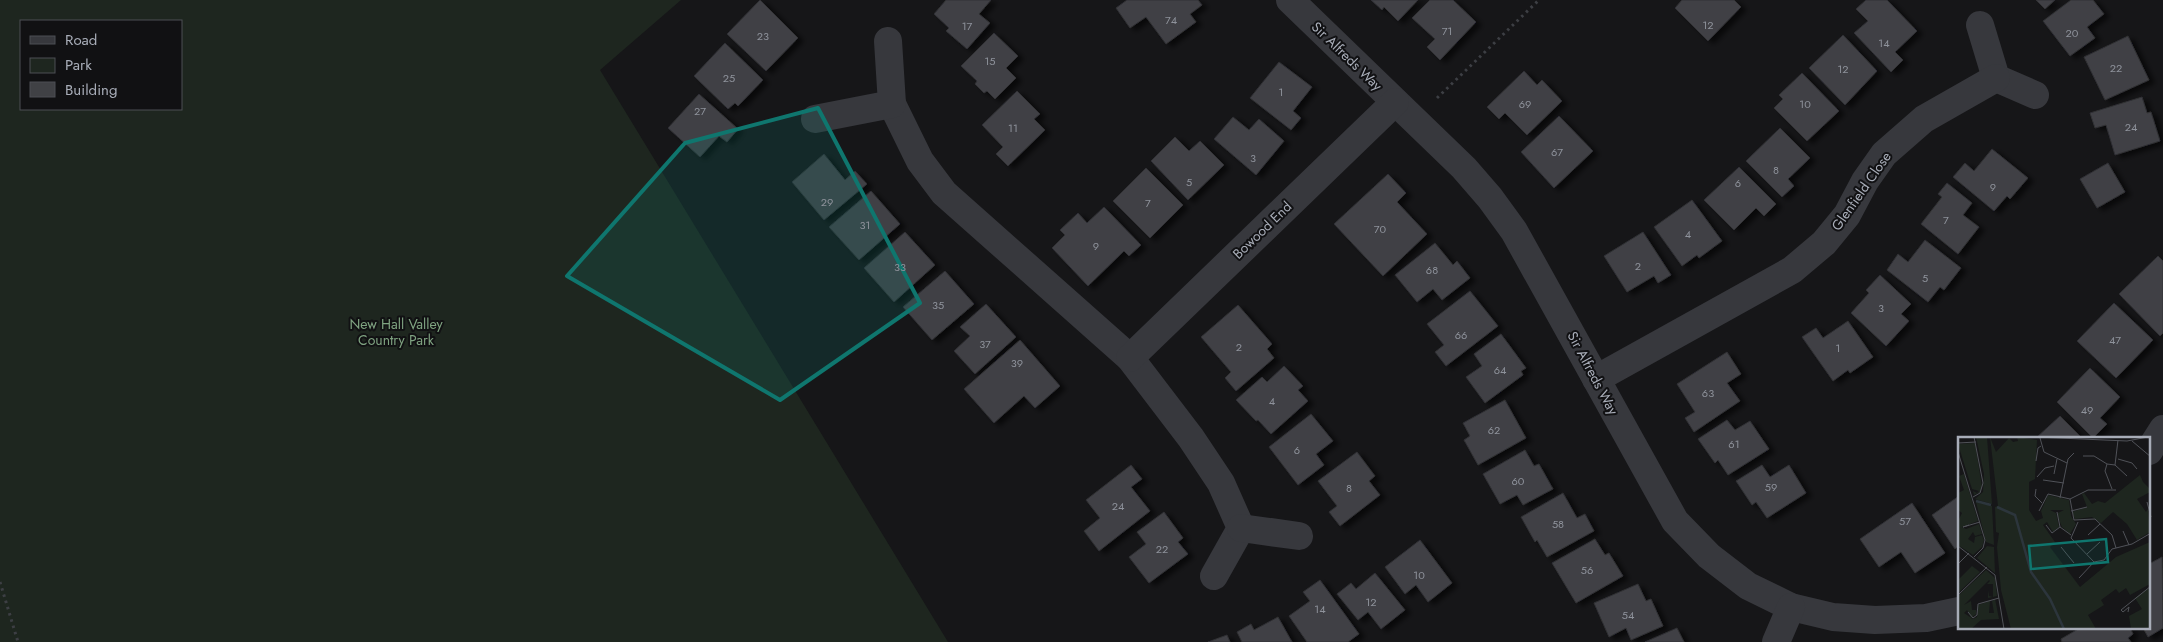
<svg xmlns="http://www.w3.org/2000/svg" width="2163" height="642" font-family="Jost,sans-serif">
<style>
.green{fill:#1e261f;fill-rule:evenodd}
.building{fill:#404145;stroke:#303034;filter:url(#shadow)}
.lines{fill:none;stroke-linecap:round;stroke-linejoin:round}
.path{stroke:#3d3f44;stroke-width:3;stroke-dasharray:2.5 4;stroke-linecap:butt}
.street{stroke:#37383d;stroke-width:28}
.marked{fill:#0f766e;fill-opacity:0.2;stroke:#0f766e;stroke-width:4;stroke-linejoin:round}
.labels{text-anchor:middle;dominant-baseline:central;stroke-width:4;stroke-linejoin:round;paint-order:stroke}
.number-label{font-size:11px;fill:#8e929b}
.street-label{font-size:14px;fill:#a8adb8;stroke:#111113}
.park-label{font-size:14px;fill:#7fa381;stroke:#111113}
.inset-river{fill:none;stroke:#2c353c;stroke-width:2.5}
.inset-road{fill:none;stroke:#505258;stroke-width:1}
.view{fill:#0f766e;fill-opacity:0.15;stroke:#0f766e;stroke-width:2.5}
.inset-edge{fill:none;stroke:#a8adb8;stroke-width:2.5}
</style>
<defs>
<filter id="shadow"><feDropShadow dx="5.5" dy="3" stdDeviation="2.5" flood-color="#0009"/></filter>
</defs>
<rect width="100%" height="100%" fill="#161618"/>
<path class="green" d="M0,0H681L600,70L948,642H0ZM181,21V109H21V21Z"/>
<g class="building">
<path d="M760,0L798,38L766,71L727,34Z"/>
<path d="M946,0H991L979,14L990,23L967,49L946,31L949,28L934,14Z"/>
<path d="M1127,0H1198L1202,5L1190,14L1196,22L1166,44L1146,17L1130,28L1116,8Z"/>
<path d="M1371,0H1418L1398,21L1384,7L1382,10Z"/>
<path d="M1430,0H1453L1476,22L1440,60L1427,47L1435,39L1412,18Z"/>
<path d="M1682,0H1734L1741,7L1708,41L1675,8Z"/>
<path d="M1866,0H1887L1917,31L1895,52L1903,60L1891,72L1854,33L1868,21L1856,9Z"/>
<path d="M2036,0H2055L2045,9Z"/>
<path d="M2071,0H2093L2104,14L2087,27L2095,38L2070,56L2043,21Z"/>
<path d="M994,33L1018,56L1006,68L1016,78L995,99L987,91L984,93L975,84L977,81L961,66Z"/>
<path d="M1843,35L1877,71L1845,105L1809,68Z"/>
<path d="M2128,36L2149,80L2105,100L2084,57Z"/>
<path d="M725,43L763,80L738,106L735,103L728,109L694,76Z"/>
<path d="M1279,62L1312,87L1293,111L1301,118L1291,130L1250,98Z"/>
<path d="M1524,71L1537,85L1542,80L1562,101L1527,135L1505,113L1499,119L1487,107Z"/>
<path d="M1802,73L1839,111L1807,141L1774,108L1783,99L1779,95Z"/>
<path d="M1017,91L1040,114L1034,119L1045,130L1008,166L996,154L1003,147L982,125Z"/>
<path d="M699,94L738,129L727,142L719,136L700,157L668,128Z"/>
<path d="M2142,97L2147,113L2151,112L2160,141L2115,155L2106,125L2095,128L2090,113Z"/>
<path d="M1559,116L1593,151L1554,188L1521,152Z"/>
<path d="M1233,117L1249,130L1259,119L1284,141L1256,175L1214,139Z"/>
<path d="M1780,128L1810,158L1788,179L1794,186L1782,197L1746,161Z"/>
<path d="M1175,137L1189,151L1200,141L1224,165L1188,200L1151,161Z"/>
<path d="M1992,149L2028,178L2010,199L2007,196L1994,211L1953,177L1965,163L1974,171Z"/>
<path d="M824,154L845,180L855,171L867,184L824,220L792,182Z"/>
<path d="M2108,163L2125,192L2097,208L2080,179Z"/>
<path d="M1739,167L1776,204L1764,216L1756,208L1734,230L1704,200Z"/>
<path d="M1146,168L1183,205L1150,238L1113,201Z"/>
<path d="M1388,174L1406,193L1397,202L1427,234L1383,276L1334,224Z"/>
<path d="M1947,183L1972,203L1963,215L1979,227L1958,254L1921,224L1942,197L1938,194Z"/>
<path d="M871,191L900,224L859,260L829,227Z"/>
<path d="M1692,200L1722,241L1699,258L1697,255L1682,266L1654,227Z"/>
<path d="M1104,207L1141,245L1129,256L1124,251L1088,286L1052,248L1065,235L1060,230L1078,213L1087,223Z"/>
<path d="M905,232L935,265L894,302L864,268Z"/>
<path d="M1643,232L1671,275L1658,283L1654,276L1627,292L1604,256Z"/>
<path d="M1925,240L1961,268L1944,290L1940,287L1928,302L1887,270L1898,254L1908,262Z"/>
<path d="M1435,243L1453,265L1457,261L1470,278L1442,300L1433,289L1417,302L1395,275Z"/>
<path d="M2158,256L2163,261V333L2160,336L2119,294Z"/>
<path d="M945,271L974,304L932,340L903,307Z"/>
<path d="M1880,275L1911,304L1901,314L1909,321L1886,346L1851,313L1869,293L1866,290Z"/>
<path d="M1470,291L1498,326L1446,366L1435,352L1444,345L1427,324Z"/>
<path d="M2114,303L2153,340L2116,378L2077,341Z"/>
<path d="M986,304L1016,337L975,374L954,351L970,336L960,327Z"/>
<path d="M1238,305L1272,344L1267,349L1274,358L1236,391L1225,378L1231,372L1201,337Z"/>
<path d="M1848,321L1873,357L1850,373L1848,370L1833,381L1802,337L1816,328L1823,338Z"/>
<path d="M1501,334L1526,368L1521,371L1523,375L1485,403L1466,377L1482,366L1474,354Z"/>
<path d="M1020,340L1060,386L1035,408L1024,396L994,423L964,389Z"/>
<path d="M1727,352L1741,374L1727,383L1740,401L1694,432L1685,418L1695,412L1677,384Z"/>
<path d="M1284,366L1303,386L1298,390L1308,401L1271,434L1258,420L1256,421L1236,400L1262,377L1267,382Z"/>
<path d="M2090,368L2120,397L2100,418L2107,424L2093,438L2057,402Z"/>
<path d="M1505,400L1526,438L1478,465L1464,440L1470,436L1463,423Z"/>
<path d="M1311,414L1333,441L1316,454L1324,465L1298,485L1269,447Z"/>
<path d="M2060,416L2082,438H2036Z"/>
<path d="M1727,420L1735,430L1750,421L1769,449L1728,475L1718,460L1715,463L1698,439Z"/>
<path d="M1525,450L1534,466L1539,464L1553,489L1523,505L1517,495L1500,504L1483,474Z"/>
<path d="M1357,452L1375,476L1369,481L1380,495L1340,526L1329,512L1337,506L1318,481Z"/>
<path d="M1131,465L1142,479L1131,487L1150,511L1099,551L1084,531L1100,518L1086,500Z"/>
<path d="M1762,465L1770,477L1789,465L1806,493L1767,518L1756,502L1752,505L1736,481Z"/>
<path d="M1563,493L1577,518L1585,514L1594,531L1547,557L1537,540L1535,542L1521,517Z"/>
<path d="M1959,496V545L1955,549L1932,515Z"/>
<path d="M1912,503L1945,553L1915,573L1901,552L1879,567L1860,539Z"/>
<path d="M1164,512L1183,538L1178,542L1188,554L1149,583L1129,557L1146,544L1137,532Z"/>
<path d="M1595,539L1605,555L1609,553L1623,576L1576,603L1552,563Z"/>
<path d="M1420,540L1452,583L1428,602L1416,585L1405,594L1385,567Z"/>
<path d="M2162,557L2163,628L2148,637L2143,628H2149V564Z"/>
<path d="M1375,573L1405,610L1381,629L1368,612L1358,620L1337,594L1351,583L1356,589Z"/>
<path d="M1320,580L1359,634L1348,642H1307L1289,616L1310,601L1303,592Z"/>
<path d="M1638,584L1646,601L1651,599L1663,626L1631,640L1626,628L1609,637L1594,603Z"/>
<path d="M1278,617L1292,642H1242L1237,632L1251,624L1254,630Z"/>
<path d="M1677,628L1684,642H1645Z"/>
<path d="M2080,628H2130L2133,634L2128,638L2131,642H2062L2061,639Z"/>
<path d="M1227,635L1230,642H1208Z"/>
</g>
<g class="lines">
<g class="path">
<path d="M1437,98L1539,0"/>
<path d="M0,582L18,642"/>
</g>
<g class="street">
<path d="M1290,0L1464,168L1490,198L1514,231L1675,521L1709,556L1748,586L1791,607L1833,617L1875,620L1926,618L1959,611"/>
<path d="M1980,25L1996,78L2035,95"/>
<path d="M892,104L920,161L944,193L1130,358L1191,438L1221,483L1241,528L1214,576"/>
<path d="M815,119L892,104L888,41"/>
<path d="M1130,358L1395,102"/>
<path d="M1596,379L1792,270L1824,243L1847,215L1865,181L1884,154L1924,119L1996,78"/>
<path d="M2149,451L2163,429"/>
<path d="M1241,528L1299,536"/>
<path d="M1776,642L1791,607"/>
</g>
</g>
<path class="marked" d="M818,108L920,303L780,400L567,276L685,143Z"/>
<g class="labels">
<g class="number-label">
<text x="1171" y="20">74</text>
<text x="1708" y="25">12</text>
<text x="967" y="26">17</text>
<text x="1447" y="31">71</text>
<text x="2072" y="33">20</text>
<text x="763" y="36">23</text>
<text x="1884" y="43">14</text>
<text x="990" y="61">15</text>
<text x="2116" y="68">22</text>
<text x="1843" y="69">12</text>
<text x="729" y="78">25</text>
<text x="1281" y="92">1</text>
<text x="1525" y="104">69</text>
<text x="1805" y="104">10</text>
<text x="700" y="111">27</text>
<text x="2131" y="127">24</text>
<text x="1013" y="128">11</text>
<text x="1557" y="152">67</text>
<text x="1253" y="158">3</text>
<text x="1776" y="170">8</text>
<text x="1189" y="182">5</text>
<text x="1738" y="183">6</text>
<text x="1993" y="187">9</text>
<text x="827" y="202">29</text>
<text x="1148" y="203">7</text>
<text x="1946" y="220">7</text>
<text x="865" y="225">31</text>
<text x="1380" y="229">70</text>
<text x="1688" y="234">4</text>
<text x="1096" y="246">9</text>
<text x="1638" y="266">2</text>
<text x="900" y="267">33</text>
<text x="1432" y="270">68</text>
<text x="1925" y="278">5</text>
<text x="938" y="305">35</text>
<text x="1881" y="308">3</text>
<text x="1461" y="335">66</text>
<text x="2115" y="340">47</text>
<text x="985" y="344">37</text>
<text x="1239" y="347">2</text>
<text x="1838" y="348">1</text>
<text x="1017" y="363">39</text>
<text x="1500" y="370">64</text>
<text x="1708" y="393">63</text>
<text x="1272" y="401">4</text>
<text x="2087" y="410">49</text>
<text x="1494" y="430">62</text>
<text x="1734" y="444">61</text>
<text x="1297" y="450">6</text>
<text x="1518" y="481">60</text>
<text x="1771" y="487">59</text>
<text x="1349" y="488">8</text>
<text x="1118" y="506">24</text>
<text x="1905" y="521">57</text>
<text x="1558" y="524">58</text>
<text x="1162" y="549">22</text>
<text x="1587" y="570">56</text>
<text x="1419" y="575">10</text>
<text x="1371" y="602">12</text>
<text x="1320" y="609">14</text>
<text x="1628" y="615">54</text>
</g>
<g class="street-label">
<text transform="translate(1347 56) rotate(44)">Sir Alfreds Way</text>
<text transform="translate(1861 191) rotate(-55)">Glenfield Close</text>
<text transform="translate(1262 230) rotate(-44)">Bowood End</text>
<text transform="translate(1593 373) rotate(62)">Sir Alfreds Way</text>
</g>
<g class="park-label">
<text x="396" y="324">New Hall Valley<tspan x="396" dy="16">Country Park</tspan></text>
</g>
</g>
<g transform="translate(1958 437)">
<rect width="192" height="192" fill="#161618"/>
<path d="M18,0H29L34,67L17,62L25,55L26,37ZM32,0L38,15L51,1L55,5L60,4L59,0L79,3L77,42L71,45V73L78,84L85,81L83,74L90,58L111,63L113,79L118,87L112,97L104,90L100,80V76L106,73H92L98,76L101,90L95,95L89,85L85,88L97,105L92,110L122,150L158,120L192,105V147L172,158L168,151L161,156L158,152L143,163L146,168L130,178L138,192H53L43,153L39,110L41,96L38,95L37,70L40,69ZM17,6L24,50L22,55L16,58L15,54L19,56L21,54L14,52L0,7ZM6,37L20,84L4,90L8,92L21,87L24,97L17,99L15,95L10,102L16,106L17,100L24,98L26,103L24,110L15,118L0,108V84L4,76L0,73V56L6,53L1,39ZM182,38L185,45L192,52V55L179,62L188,75L190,72L192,95L179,103L169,87L155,75L143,86L134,80L117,82L114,75L129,70L124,57L126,56L134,67L140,64L147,66ZM18,65L34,69L36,108L28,105ZM29,109L36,110L37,136L19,121ZM14,129L22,135L0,156V143ZM28,133L37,141L39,159L30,161V153L31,159L35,160V147H29L32,144L31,143L6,168L13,164L14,173H18V177L13,181L9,173L6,176L15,182L19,180L20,168L32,164L31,176H36L34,164L37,162L41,182L23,183L13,192H0V159ZM192,150V192H173L171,179L184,172L177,161Z" fill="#1e261f"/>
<path class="inset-river" d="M18,64L33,68M39,70L57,78L73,135L92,162L106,192"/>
<path class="inset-road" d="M78,0L169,4L190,0M82,1L86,15L109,26M174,4L193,20M0,6L18,5M0,15L27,103L25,111L16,120M125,19H136L149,27L157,28L160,3M160,22L174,26L179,32M78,24L80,11L83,9M149,27L147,34L154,52M157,28L169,39M96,37L99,22M79,40L87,31L96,29M85,43L106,46M78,52L77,59L84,66M15,60L22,56L25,46L16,0M102,61L110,22L116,16M112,62L116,83L137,82L154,98L158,111M189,65L193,80M81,74L90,57L112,62L130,53H158M113,74L129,70M99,75L102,90L113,98M120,85L113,101L136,125L146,123L154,112L174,107L193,96M11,88L5,90L22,85M88,88L94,96L102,90M165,94L171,108M130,98L142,87M0,109L37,138L46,192M103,110L116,126M129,117L142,105M0,127L11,116M121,141L136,125M0,158L29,130M10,175L15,181L19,178L20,167L41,161M170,175L171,170L165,175L163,173L193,149"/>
<path class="view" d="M148,102L150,125L73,132L71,109Z"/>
<rect width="192" height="192" class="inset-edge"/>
</g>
<rect x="20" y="20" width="162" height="90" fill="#111113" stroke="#4d4f55"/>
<rect x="30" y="36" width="25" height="8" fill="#37383d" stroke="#4d4f55"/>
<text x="65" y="45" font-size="15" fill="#a8adb8">Road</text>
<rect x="30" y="58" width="25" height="15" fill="#1e261f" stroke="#4d4f55"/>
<text x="65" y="70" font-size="15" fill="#a8adb8">Park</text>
<rect x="30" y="82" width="25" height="15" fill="#404145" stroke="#4d4f55"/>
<text x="65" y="95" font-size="15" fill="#a8adb8">Building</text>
</svg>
